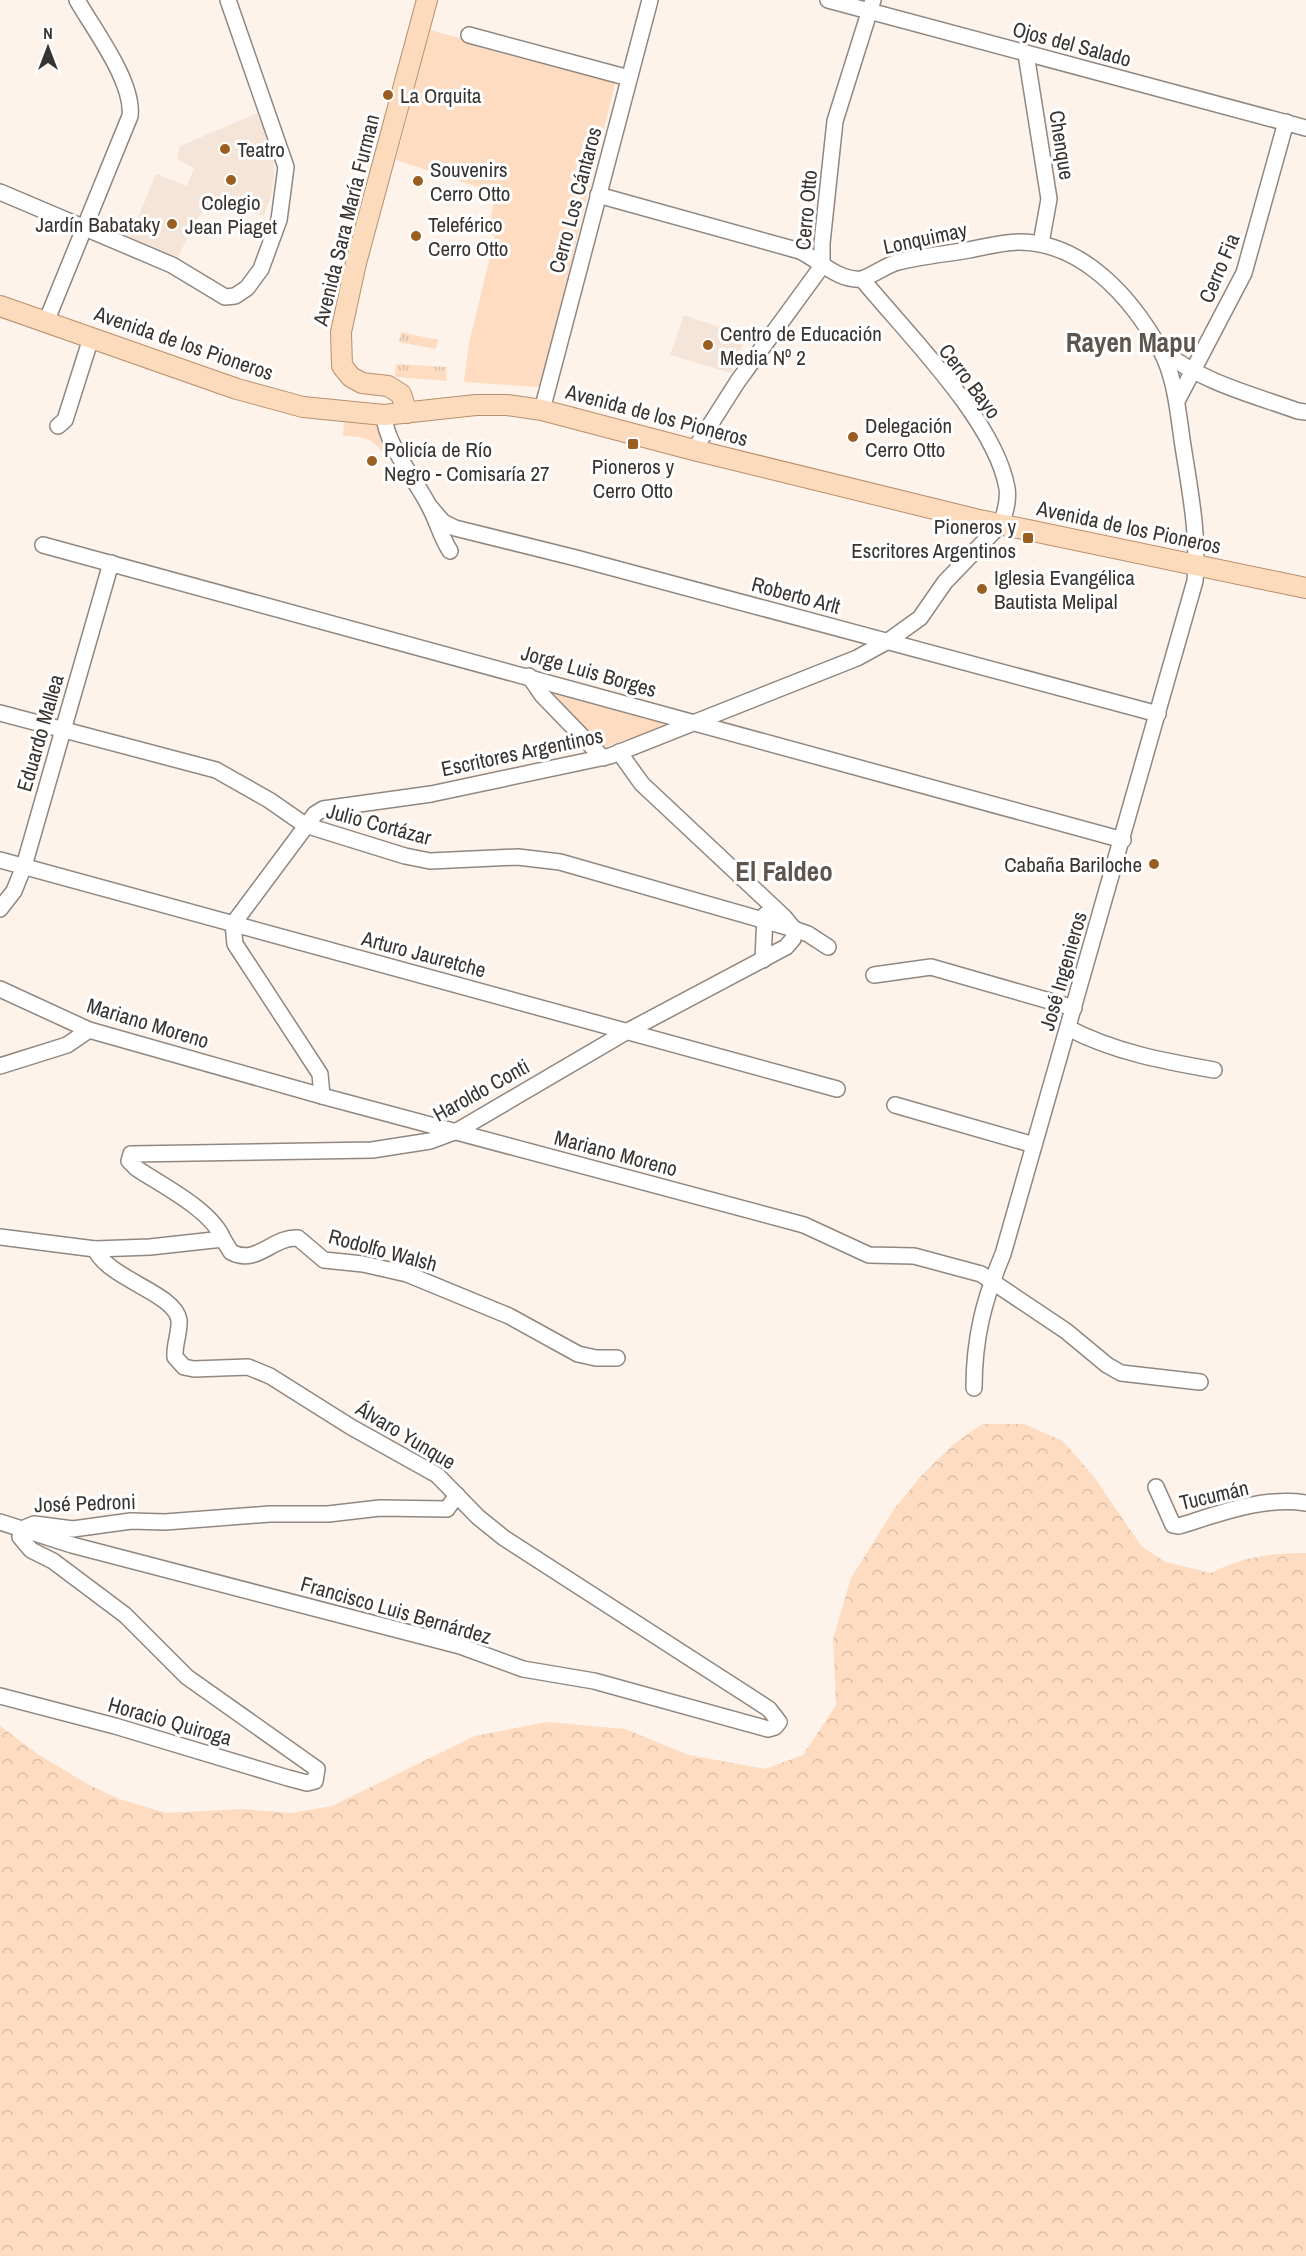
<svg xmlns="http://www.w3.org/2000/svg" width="1306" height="2256" font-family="'Archivo Narrow',sans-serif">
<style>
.built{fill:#f5e5d8}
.grass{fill:url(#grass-tufts)}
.forest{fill:url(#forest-crowns)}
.park{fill:#fddcc1}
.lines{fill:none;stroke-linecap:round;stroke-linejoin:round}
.minor-casing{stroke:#908780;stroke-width:18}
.major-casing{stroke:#b6906e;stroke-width:22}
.minor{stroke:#fff;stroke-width:15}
.major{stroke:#fcdabc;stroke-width:20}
.poi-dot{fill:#9a5e20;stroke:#fff;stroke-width:2}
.labels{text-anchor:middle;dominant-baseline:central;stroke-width:6;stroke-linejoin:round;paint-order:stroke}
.street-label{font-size:21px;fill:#383431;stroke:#fff}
.poi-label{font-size:21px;fill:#383431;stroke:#fff;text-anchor:start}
.district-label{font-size:27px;font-weight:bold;fill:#5d554e;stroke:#fff}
</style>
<defs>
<pattern id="grass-tufts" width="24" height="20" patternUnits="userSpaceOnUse" patternTransform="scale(1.5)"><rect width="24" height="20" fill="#fddcc1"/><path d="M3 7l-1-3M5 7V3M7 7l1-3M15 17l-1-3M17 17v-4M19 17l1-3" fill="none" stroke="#dabda6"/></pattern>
<pattern id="forest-crowns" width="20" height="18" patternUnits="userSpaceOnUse" patternTransform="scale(1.5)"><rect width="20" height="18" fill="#fddcc1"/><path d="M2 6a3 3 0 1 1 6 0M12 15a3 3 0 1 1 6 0" fill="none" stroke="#dabda6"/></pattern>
</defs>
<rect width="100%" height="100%" fill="#fdf3eb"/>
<g class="built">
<path d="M257,113L273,156L274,173L272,193L264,216L213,201L196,220L178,257L130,237L156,174L187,186L194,168L177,159L180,146Z"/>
<path d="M684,315L747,336L731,373L670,355Z"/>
</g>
<g class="grass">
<path d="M401,332L438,340L436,349L399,342Z"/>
<path d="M396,364L447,367L446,381L395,377Z"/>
</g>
<path class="forest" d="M982,1424H1024L1063,1441L1094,1477L1142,1547L1166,1562L1211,1573C1242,1557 1271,1553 1306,1553V2256H0V1726L39,1755L89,1785L122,1800L166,1813L242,1809L291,1813L332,1806L475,1736L547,1722L625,1729L689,1755L765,1769L803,1755L836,1705L833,1639L851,1578L894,1509L923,1474L954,1444Z"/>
<g class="park">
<path d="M430,30L616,80L540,387L464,382L469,343L495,236L487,234L496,193L396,160Z"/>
<path d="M344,419L381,420L394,462C370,442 377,437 343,436Z"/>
<path d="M545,690L681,721L602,748Z"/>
</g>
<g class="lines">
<defs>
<g id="minor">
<path d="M828,0L1306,128"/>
<path d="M469,35L629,78"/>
<path d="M1026,54L1049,199L1041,243"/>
<path d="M0,192L172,265L225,297L235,296L247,288L261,269L279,220L286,167L228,0"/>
<path d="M598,195L800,251C819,260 838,281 861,279C869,278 886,265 898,262C921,256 946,254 969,250C985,247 1003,242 1019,242C1082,242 1131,297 1160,349C1176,378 1178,414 1183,446C1190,491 1199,536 1195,581L1003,1254C984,1299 974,1338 974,1388"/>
<path d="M46,322L130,116C134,82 94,30 77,0"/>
<path d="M1161,350C1202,382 1250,394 1298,411L1306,412"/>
<path d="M1177,401L1244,273L1286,122"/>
<path d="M542,410L650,0"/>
<path d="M384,415C385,443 415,479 428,504C437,520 440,535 450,551"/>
<path d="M58,426L65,420L91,338"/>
<path d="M694,450L738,381L822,266V243L835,121L873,0"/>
<path d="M430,507L443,522L455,528L576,558L1158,714"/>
<path d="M43,545L1123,840"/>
<path d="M529,676L542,695L603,758"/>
<path d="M0,713L216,770L269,800L305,825L405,856L430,861L518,857L560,862L794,929L808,934L828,947"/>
<path d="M0,860L837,1089"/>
<path d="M0,909L14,891L24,866L111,563"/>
<path d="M763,960L765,915"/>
<path d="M874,975L931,967L1074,1008"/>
<path d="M0,989L89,1030L322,1096L804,1225L869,1255L914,1256L981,1274L1066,1331L1107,1365L1121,1373L1200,1382"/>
<path d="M1068,1028C1114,1052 1163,1061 1214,1070"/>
<path d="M0,1066L67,1045L89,1030"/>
<path d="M322,1096L320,1074L235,944L233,924L315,814L323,809L431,794L610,756L857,658L888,641L920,618L945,582L1001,524C1005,513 1009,501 1007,488C995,420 906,333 862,279"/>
<path d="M895,1105L1034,1145"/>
<path d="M0,1237L95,1249L150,1247L223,1239L231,1252C257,1266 273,1236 298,1238L324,1260L363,1264L407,1274L509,1316L578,1354L596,1358H617"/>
<path d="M223,1239C212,1210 161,1185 136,1168L129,1161L131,1154L372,1150L430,1141L457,1131L626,1032L786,947L793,939L794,929L784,917L642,784L619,752"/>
<path d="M1156,1487L1173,1525L1179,1526C1218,1514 1264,1496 1306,1503"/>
<path d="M0,1522L72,1545L460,1646L523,1669L594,1681L768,1729L775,1727L779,1722L769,1709L504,1538L478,1517L437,1475L351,1427L270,1376L248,1367L194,1369L184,1367L175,1357C174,1345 180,1332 179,1320C175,1293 108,1279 95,1249"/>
<path d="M0,1696L115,1726L288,1778L307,1783L315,1781L317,1769L187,1677L125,1615L53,1561L31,1550L20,1537L22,1529L34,1524L73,1529L131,1521L165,1522L270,1514H328L380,1508L447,1509L457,1495"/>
</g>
<g id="major">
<path d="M0,306L237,389L303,407L384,415L476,405H507L542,410L694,450L975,519L1306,588"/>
<path d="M407,413L401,394L388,386L362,383L351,377L342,366L341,332L356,263L427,0"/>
</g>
</defs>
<use href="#minor" class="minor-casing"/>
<use href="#major" class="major-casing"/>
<use href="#minor" class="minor"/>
<use href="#major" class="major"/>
</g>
<g class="poi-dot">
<circle cx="388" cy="95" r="6"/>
<circle cx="225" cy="149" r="6"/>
<circle cx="231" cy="180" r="6"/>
<circle cx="418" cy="181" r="6"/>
<circle cx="172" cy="224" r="6"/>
<circle cx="416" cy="236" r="6"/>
<circle cx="708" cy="345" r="6"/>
<circle cx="853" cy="437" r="6"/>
<rect x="627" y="438" width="12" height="12" rx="3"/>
<circle cx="372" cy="461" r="6"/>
<rect x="1022" y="532" width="12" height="12" rx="3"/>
<circle cx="982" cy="589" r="6"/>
<circle cx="1154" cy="864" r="6"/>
</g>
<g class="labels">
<g class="street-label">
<text transform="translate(1072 44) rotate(15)">Ojos del Salado</text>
<text transform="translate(1062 145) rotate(81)">Chenque</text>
<text transform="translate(575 200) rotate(-75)">Cerro Los Cántaros</text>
<text transform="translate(806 210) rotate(-85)">Cerro Otto</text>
<text transform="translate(346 220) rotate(-76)">Avenida Sara María Furman</text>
<text transform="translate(925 238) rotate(-12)">Lonquimay</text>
<text transform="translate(1219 268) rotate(-67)">Cerro Fia</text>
<text transform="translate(184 343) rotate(19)">Avenida de los Pioneros</text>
<text transform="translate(970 381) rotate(53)">Cerro Bayo</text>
<text transform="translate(657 415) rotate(15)">Avenida de los Pioneros</text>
<text transform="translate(1129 527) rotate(12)">Avenida de los Pioneros</text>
<text transform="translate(796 595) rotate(15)">Roberto Arlt</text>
<text transform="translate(589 671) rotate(16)">Jorge Luis Borges</text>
<text transform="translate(40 733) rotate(-74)">Eduardo Mallea</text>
<text transform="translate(522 752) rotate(-12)">Escritores Argentinos</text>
<text transform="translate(379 824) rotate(15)">Julio Cortázar</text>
<text transform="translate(424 954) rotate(15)">Arturo Jauretche</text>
<text transform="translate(1063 971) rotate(-74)">José Ingenieros</text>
<text transform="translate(148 1023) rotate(17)">Mariano Moreno</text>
<text transform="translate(481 1090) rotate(-29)">Haroldo Conti</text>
<text transform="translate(616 1153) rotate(15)">Mariano Moreno</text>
<text transform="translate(383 1250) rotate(15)">Rodolfo Walsh</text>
<text transform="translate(406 1435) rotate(31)">Álvaro Yunque</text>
<text transform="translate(1214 1495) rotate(-13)">Tucumán</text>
<text transform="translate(85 1503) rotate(-2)">José Pedroni</text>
<text transform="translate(396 1610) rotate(16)">Francisco Luis Bernárdez</text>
<text transform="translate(170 1721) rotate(16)">Horacio Quiroga</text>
</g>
<g class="poi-label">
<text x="400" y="95">La Orquita</text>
<text x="237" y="149">Teatro</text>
<text x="430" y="169">Souvenirs<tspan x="430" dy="24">Cerro Otto</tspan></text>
<text x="231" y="202" text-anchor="middle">Colegio<tspan x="231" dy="24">Jean Piaget</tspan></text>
<text x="160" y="224" text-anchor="end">Jardín Babataky</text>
<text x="428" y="224">Teleférico<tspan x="428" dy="24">Cerro Otto</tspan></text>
<text x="720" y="333">Centro de Educación<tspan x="720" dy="24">Media Nº 2</tspan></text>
<text x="865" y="425">Delegación<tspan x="865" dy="24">Cerro Otto</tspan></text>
<text x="384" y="449">Policía de Río<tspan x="384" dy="24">Negro - Comisaría 27</tspan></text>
<text x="633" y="466" text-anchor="middle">Pioneros y<tspan x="633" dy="24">Cerro Otto</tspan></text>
<text x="1016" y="526" text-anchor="end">Pioneros y<tspan x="1016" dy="24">Escritores Argentinos</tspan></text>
<text x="994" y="577">Iglesia Evangélica<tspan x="994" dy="24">Bautista Melipal</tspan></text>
<text x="1142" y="864" text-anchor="end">Cabaña Bariloche</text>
</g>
<g class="district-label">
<text x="1131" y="342">Rayen Mapu</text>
<text x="784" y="871">El Faldeo</text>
</g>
</g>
<g transform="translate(48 48)" stroke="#ffffff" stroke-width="4.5" paint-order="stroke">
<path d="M0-4.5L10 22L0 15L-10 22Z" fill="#383431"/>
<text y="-9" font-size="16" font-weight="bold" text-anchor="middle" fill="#383431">N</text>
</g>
</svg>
